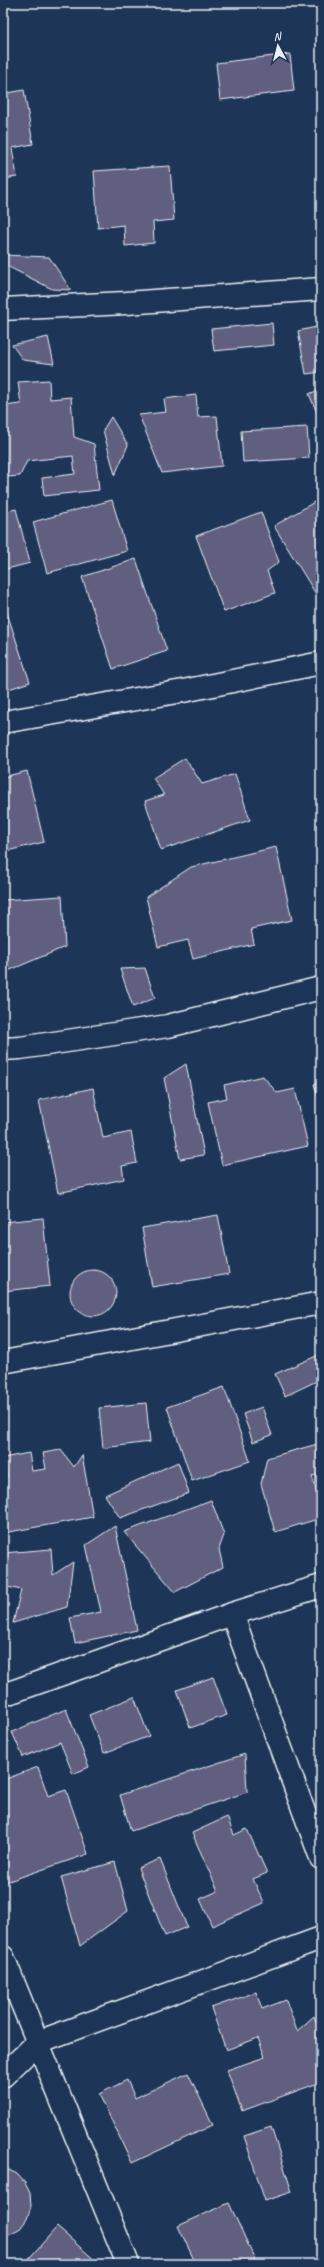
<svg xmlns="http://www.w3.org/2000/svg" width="324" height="2267" font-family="Caveat,sans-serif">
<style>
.building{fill:#615f80;stroke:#e8f1f8}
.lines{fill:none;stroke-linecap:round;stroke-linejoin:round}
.minor-casing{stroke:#e8f1f8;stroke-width:25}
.minor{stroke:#1d3557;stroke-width:22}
</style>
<rect width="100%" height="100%" fill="#1d3557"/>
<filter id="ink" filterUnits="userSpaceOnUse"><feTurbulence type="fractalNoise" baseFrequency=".025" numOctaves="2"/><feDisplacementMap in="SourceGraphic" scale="8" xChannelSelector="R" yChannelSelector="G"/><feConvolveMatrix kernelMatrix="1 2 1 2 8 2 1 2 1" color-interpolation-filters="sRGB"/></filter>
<g filter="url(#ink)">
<g class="building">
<path d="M290,54L294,91L220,100L216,63Z"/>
<path d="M24,90L33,144L12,148L17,177L3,179V94Z"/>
<path d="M170,166L174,220L153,222L154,243L125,246L124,225L98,228L94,171Z"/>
<path d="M3,255L49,257L71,290L52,289L3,264Z"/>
<path d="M272,323L274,345L214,351L211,329Z"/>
<path d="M321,326V372L306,374L298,331Z"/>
<path d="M48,337L54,364L23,360L12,345Z"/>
<path d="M49,380L50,399L71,397L74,437L94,444L99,490L44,496L42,478L75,474L73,456L27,461L20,476L7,477L3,440V406L21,404L18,382Z"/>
<path d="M321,389V422L309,394Z"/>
<path d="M196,395L198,417L217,416L222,466L162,473L139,415L166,412L164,399Z"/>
<path d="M111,417L128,445L115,475L103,430Z"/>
<path d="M307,427L309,458L243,462L241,431Z"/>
<path d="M321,498V598L319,599L274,526Z"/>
<path d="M112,500L127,551L47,573L33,522Z"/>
<path d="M16,509L30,563L3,570V512Z"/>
<path d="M261,512L279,562L267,571L275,593L224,612L196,536Z"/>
<path d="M136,559L167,651L113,669L82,577Z"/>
<path d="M3,601L30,682L3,691Z"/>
<path d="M185,758L202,784L235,774L250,820L161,850L145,801L164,795L153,778Z"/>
<path d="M27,771L44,842L3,852V777Z"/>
<path d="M276,847L292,920L251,929L254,944L193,959L188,940L158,947L146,897L191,867Z"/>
<path d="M62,896L65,947L3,973V900Z"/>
<path d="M145,968L155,998L133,1007L120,969Z"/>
<path d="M186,1064L204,1155L180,1159L164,1078Z"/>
<path d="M263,1076L277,1093L295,1089L308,1146L222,1165L208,1102L227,1098L224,1085Z"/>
<path d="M321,1082V1107L314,1084Z"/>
<path d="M93,1088L103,1138L131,1132L137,1163L122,1166L124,1179L58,1193L39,1100Z"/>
<path d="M218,1215L229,1274L152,1287L142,1228Z"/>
<path d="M43,1218L50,1286L3,1291V1222Z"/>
<circle cx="93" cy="1293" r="23"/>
<path d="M321,1354V1379L285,1396L275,1374Z"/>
<path d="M224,1387L250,1461L192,1481L167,1407Z"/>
<path d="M146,1403L150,1442L103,1448L99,1408Z"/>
<path d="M262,1407L272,1435L253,1442L243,1414Z"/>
<path d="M321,1443V1474L312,1476L319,1500L321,1499V1518L275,1532L261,1484L267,1458Z"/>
<path d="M61,1450L74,1467L82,1455L93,1517L3,1533V1476H7L3,1458L29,1453L32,1471L46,1469L43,1453Z"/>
<path d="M178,1462L189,1493L120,1518L105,1495Z"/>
<path d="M211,1500L224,1535L219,1549L223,1567L175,1592L124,1532Z"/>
<path d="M115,1526L137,1630L75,1643L70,1618L101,1612L86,1545Z"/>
<path d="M51,1549L53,1575L73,1562L67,1607L13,1623L21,1590L3,1586V1553Z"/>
<path d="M3,1653L7,1665L3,1677Z"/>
<path d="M213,1677L227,1715L190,1728L177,1690Z"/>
<path d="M134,1697L149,1736L104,1753L89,1715Z"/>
<path d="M66,1709L89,1767L73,1774L60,1742L23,1757L12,1732Z"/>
<path d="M245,1754L247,1792L131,1831L120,1795Z"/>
<path d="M38,1767L48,1796L66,1790L88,1854L3,1883V1780Z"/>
<path d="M227,1817L234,1835L247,1829L267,1873L253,1879L264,1903L212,1926L200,1899L218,1891L192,1833Z"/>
<path d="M160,1859L187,1927L165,1936L138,1868Z"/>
<path d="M115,1862L128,1911L80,1946L61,1877Z"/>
<path d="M256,1992L262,2009L286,2000L297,2031L314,2016L321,2036V2082L242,2111L227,2070L265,2057L258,2038L226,2050L211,2008Z"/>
<path d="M188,2073L213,2125L132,2163L99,2094L127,2080L135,2098Z"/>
<path d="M271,2127L292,2192L265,2201L244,2136Z"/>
<path d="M3,2167L17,2174L25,2183L30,2193L31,2206L27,2219L19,2230L3,2238Z"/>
<path d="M229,2203L257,2264H196L178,2226Z"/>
<path d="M57,2227L97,2262L96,2264H24Z"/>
</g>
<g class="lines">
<defs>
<g id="minor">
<path d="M3,309L126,303L321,289"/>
<path d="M3,722L183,691L321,663"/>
<path d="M3,1049L20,1048L168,1026L321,988"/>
<path d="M3,1362L321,1303"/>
<path d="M232,1614L321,1858"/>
<path d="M3,1695L232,1614L321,1586"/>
<path d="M3,1957L128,2264"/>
<path d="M3,2076L38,2042L321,1938"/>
</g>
</defs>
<use href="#minor" class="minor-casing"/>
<use href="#minor" class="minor"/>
</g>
</g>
<rect width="324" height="2267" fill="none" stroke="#1d3557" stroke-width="16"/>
<rect x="8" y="8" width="308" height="2251" fill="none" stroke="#e8f1f8" stroke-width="1.5" filter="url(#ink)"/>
<g transform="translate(278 46) rotate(353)" stroke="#1d3557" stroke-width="3" paint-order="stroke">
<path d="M0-3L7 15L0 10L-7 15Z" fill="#e8f1f8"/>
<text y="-6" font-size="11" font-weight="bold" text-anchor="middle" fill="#e8f1f8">N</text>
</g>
</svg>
